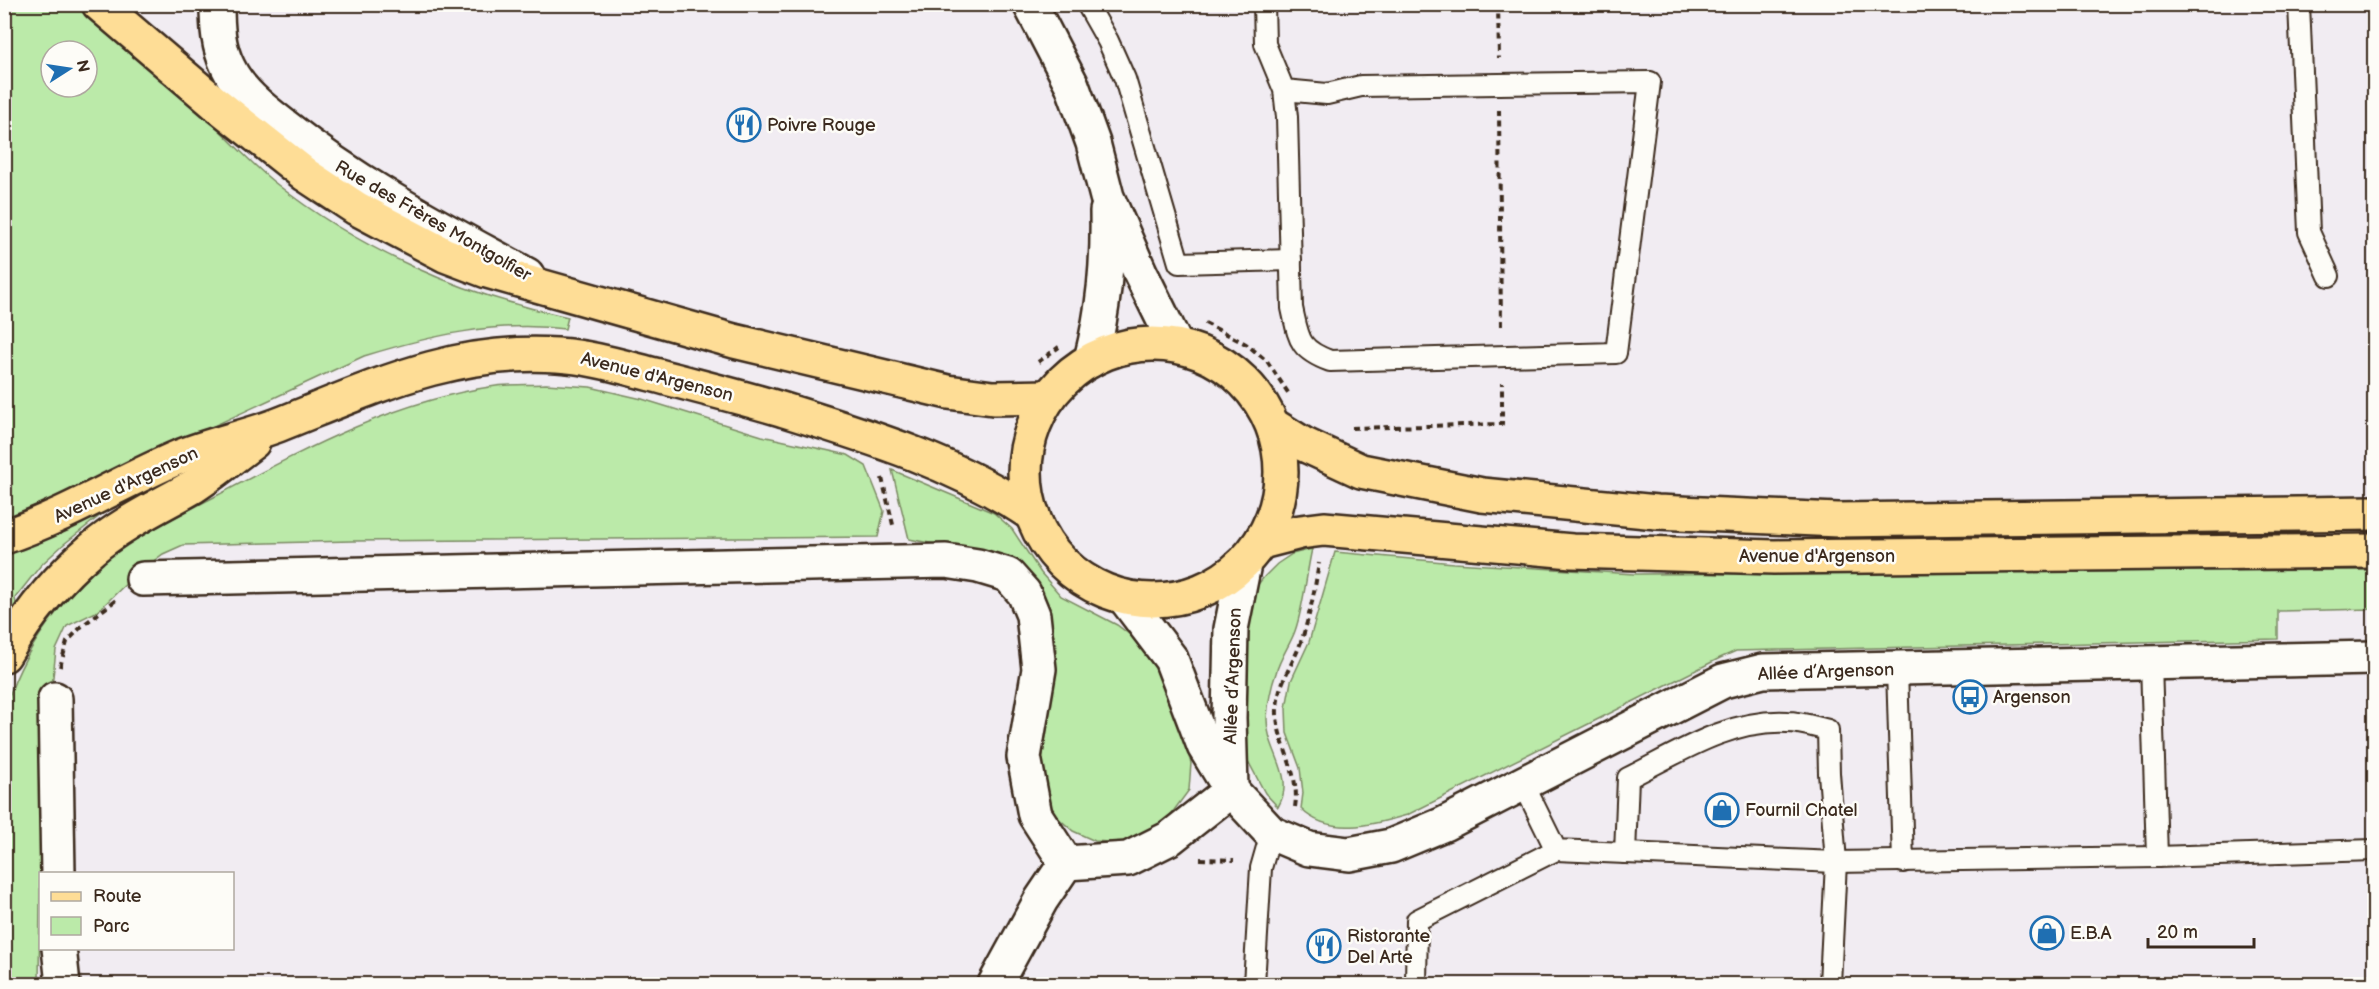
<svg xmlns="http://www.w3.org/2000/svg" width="2379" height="989" font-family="'Balsamiq Sans',sans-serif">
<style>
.green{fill:#bbeaa9;stroke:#7b8a64;stroke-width:1.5;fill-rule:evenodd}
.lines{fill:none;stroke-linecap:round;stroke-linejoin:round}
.service-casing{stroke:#3b2a1e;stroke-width:24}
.minor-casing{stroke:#3b2a1e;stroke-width:38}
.primary-casing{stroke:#3b2a1e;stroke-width:38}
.path{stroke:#3b2a1e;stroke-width:4;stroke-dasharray:6 4.5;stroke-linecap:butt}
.service{stroke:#fdfcf7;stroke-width:20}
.minor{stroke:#fdfcf7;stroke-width:33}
.primary{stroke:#fedd96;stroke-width:33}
.labels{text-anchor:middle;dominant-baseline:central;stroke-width:5;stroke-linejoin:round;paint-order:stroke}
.poi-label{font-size:18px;fill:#3b2a1e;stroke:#fdfcf7;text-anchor:start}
.street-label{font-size:18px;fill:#3b2a1e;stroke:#fdfcf7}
</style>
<rect width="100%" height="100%" fill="#f1ecf2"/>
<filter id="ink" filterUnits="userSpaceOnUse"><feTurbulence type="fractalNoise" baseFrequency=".0167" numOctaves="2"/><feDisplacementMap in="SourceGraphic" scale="12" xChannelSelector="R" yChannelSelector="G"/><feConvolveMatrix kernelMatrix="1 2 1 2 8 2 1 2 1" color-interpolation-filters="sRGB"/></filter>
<g filter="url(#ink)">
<g class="green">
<path d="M4,5H86C128,44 170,83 212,123C232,142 252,164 274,182C359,250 462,295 568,317L565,329C498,320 429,336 364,356L5,523ZM51,51H87V87H51Z"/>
<path d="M546,384L590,387L642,399L762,436L848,455L866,466L884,511L878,537L352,541L183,545L163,554L135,575L98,611L67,626L56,650L52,686L42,726L39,984H5L4,714C20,650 65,594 115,552C123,546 133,541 142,536C167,521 193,508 218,495C307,448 396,400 496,386C512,384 529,385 546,384Z"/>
<path d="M892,470L994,513L1012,529L1041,573L1061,596L1117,625L1138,641L1156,667L1174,711L1191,763L1189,790L1169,817L1150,834L1121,843L1095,841L1073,831L1056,816L1045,793L1041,768L1055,674L1056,646L1049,615L1001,557L909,539Z"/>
<path d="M121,499L64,544L41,565L15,598L16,604L5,620V552Z"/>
<path d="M1312,549C1306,575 1304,605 1295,631C1290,645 1280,658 1276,673C1271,687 1268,703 1267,718C1266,751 1297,775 1278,807L1265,793L1247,759L1243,736L1240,635L1250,594L1264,577L1277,564L1292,554Z"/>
<path d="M1335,552L1454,563L1634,574L2374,570V609L2278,611V639L1736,651L1720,658L1407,815C1373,825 1329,837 1301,809L1303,793L1300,768L1287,733L1286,708L1291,681L1309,642Z"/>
</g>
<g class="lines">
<defs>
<g id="service">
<path d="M1087,4L1108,41L1125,79L1179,263L1291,260"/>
<path d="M1264,4L1265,44L1284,90L1287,117L1292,308C1299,339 1298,349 1330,361L1616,353L1650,82L1361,86L1327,94L1284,90"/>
<path d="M2299,4L2309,232L2329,276"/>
<path d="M2151,663L2157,857"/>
<path d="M1897,669L1903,862"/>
<path d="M1523,783L1556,850L1836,862L2157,857L2374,850"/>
<path d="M1625,853L1628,778C1678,753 1729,719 1787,722C1801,722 1815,727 1828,730L1829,773L1836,862L1830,984"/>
<path d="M1254,984L1261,868L1271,833"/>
<path d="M1416,984L1417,920L1556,850"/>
</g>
<g id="minor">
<path d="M217,4C217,26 218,47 228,67C240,93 265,111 287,128C361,187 445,230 527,275"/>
<path d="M1030,4L1072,85L1093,143L1107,197L1140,272L1176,345"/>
<path d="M1091,360C1104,308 1108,265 1107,211"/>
<path d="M143,579L946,561L978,566L1008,575L1024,593L1033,615L1039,669L1024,757L1035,815L1066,863"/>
<path d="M1124,597L1171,659L1204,746L1231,790L1271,833L1309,849L1349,854L1391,846L1444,824L1723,681L1763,671L2374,658"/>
<path d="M55,699L58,874"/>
<path d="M1231,788L1229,718L1231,629L1244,564"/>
<path d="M59,948L63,984"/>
<path d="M995,984L1041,900L1066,863L1128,859L1170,838L1231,790"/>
</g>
<g id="primary">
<path d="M99,4L215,103L306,175L356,208L445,255L487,271L734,341L948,392L993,398L1049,397"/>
<circle cx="1153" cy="472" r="128"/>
<path d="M1274,426L1303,444L1361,471L1482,495L1657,512L1838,520L2374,513"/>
<path d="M4,537C66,516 120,482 179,457C211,444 246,437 278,425C372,388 453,348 557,355C592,357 626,368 659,376C700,387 741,397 781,409C868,436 957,463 1033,515"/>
<path d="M1261,542L1300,532L1324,529L1572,551L1774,557L2374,551"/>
<path d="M4,655C28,615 57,578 92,549C122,523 160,506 194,486C214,473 233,457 253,442"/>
</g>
</defs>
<use href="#service" class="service-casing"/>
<use href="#minor" class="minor-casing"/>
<use href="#primary" class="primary-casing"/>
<g class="path">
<path d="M1498,4L1499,58"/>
<path d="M1499,110L1501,328"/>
<path d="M1205,323L1246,344L1267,361L1289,394"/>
<path d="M1038,362L1059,347"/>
<path d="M1352,428L1502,424V383"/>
<path d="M882,478L894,529"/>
<path d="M60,667L67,642L82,626L116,600"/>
<path d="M1295,807C1301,771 1275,742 1277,708C1279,679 1294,664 1302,639C1310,615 1315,588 1319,563"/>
<path d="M1200,859L1234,860"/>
</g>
<use href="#service" class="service"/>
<use href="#minor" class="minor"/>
<use href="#primary" class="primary"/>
</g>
</g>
<defs>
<symbol id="restaurant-ring" viewBox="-11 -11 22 22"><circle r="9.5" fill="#fdfcf7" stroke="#1f6fb2" stroke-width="1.5"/><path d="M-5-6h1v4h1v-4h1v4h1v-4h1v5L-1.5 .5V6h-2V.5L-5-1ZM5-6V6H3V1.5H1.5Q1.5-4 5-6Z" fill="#1f6fb2"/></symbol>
<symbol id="bus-ring" viewBox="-11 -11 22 22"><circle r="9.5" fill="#fdfcf7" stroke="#1f6fb2" stroke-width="1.5"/><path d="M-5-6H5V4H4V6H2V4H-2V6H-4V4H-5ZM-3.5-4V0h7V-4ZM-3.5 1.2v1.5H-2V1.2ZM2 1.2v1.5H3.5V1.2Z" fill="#1f6fb2"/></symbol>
<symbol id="shop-ring" viewBox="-11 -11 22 22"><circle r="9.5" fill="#fdfcf7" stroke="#1f6fb2" stroke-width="1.5"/><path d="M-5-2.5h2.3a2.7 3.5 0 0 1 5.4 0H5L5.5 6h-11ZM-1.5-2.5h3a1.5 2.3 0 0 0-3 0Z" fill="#1f6fb2"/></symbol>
</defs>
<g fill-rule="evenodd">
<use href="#restaurant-ring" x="725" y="106" width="38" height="38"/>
<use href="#bus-ring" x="1951" y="678" width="38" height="38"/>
<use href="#shop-ring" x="1703" y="791" width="38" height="38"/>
<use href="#shop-ring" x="2028" y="914" width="38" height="38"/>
<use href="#restaurant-ring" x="1305" y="927" width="38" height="38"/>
</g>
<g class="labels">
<g class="poi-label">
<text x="767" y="125">Poivre Rouge</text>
<text x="1993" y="697">Argenson</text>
<text x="1745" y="810">Fournil Chatel</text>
<text x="2070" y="933">E.B.A</text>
<text x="1347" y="936">Ristorante<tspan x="1347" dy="21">Del Arte</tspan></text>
</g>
<g class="street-label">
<text transform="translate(433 221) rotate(30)">Rue des Frères Montgolfier</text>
<text transform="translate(657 377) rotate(14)">Avenue d'Argenson</text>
<text transform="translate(126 485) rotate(-25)">Avenue d'Argenson</text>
<text x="1817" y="556">Avenue d'Argenson</text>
<text transform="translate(1826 672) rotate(-2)">Allée d’Argenson</text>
<text transform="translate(1233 676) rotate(-88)">Allée d’Argenson</text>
</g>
</g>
<rect width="2379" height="989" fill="none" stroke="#fdfcf7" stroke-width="24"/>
<rect x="12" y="12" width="2355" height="965" fill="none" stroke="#3b2a1e" stroke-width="2" filter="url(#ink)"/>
<rect x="39" y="872" width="195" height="78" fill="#fdfcf7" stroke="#afa8a0" stroke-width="1.5"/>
<rect x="51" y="892" width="30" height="9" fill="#fedd96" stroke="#afa8a0" stroke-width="1.5"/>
<text x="93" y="902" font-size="18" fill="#3b2a1e">Route</text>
<rect x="51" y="917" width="30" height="18" fill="#bbeaa9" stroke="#afa8a0" stroke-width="1.5"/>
<text x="93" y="932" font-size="18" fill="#3b2a1e">Parc</text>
<g transform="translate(69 69) rotate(78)"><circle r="28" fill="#fdfcf7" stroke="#afa8a0" stroke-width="1.5"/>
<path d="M0-4.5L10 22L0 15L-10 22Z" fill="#1f6fb2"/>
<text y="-9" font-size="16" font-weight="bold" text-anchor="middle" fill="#3b2a1e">N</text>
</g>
<path d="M2148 938v9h106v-9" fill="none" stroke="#3b2a1e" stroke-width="3"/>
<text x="2157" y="938" font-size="18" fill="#3b2a1e" stroke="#fdfcf7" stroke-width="4.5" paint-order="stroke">20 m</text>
</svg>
